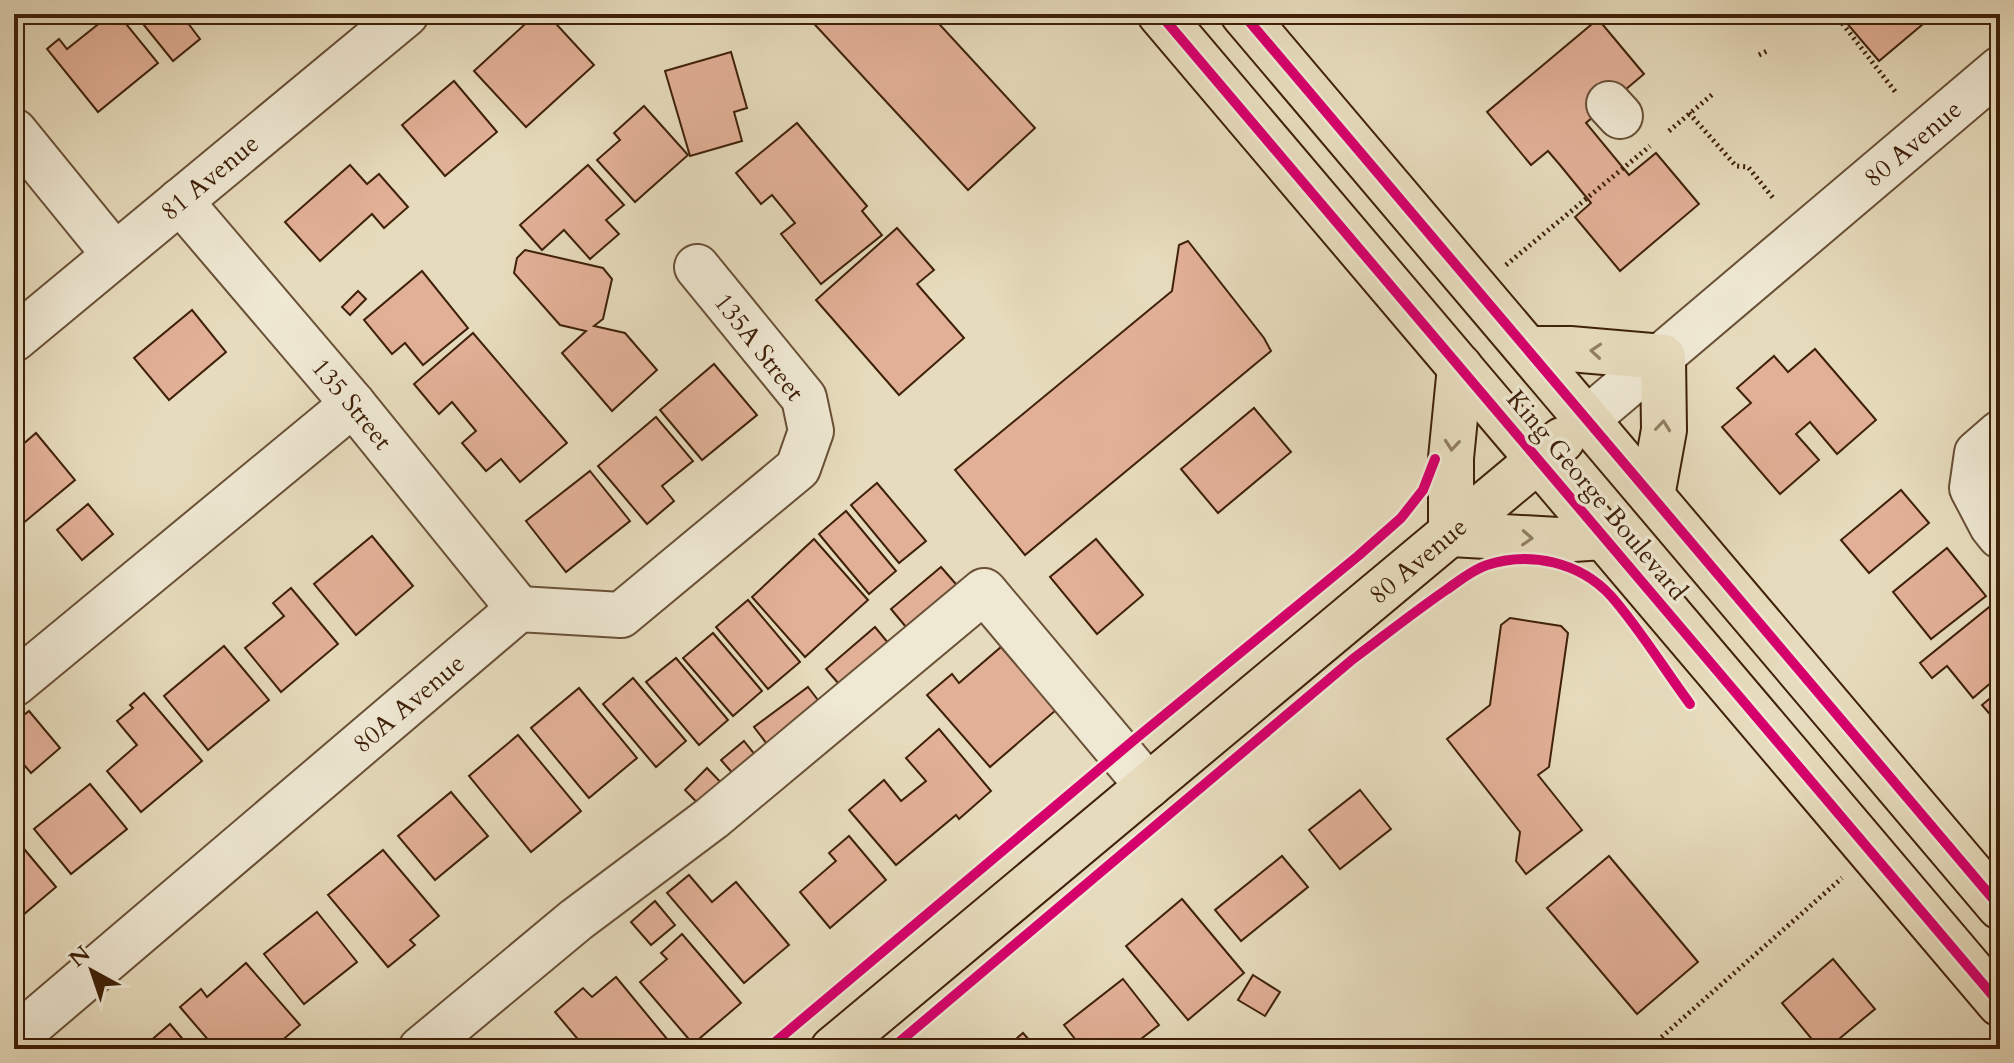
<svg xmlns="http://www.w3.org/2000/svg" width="2014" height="1063" font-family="Cardo,serif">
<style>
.building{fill:#e2b097;stroke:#3f2109;stroke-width:2}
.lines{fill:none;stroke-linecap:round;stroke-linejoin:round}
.minor-casing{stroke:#695036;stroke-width:48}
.major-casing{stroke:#3f2109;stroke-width:48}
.path{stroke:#3f2109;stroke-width:5;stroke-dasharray:2 4;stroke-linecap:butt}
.minor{stroke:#efe8d3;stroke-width:44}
.major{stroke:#e6dbbc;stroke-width:44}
.cycleway-casing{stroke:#efe8d3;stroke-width:15}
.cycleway{stroke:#d6006c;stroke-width:10}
.oneway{stroke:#927e62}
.labels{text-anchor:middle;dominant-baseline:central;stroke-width:7;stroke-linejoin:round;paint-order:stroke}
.street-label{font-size:26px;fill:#3f2109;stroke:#efe8d3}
</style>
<rect width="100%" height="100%" fill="#e6dbbc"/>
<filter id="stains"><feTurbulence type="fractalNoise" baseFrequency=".0025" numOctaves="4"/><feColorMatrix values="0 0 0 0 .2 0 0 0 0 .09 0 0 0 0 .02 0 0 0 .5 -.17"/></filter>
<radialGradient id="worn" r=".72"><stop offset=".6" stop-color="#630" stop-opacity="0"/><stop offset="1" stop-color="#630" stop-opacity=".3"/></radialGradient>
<g class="building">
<path d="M111,14H118L158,63L98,112L47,49L59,39L67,49Z"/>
<path d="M135,14H181L200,39L173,61Z"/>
<path d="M536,14H547L594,65L526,127L474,71Z"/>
<path d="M805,14H930L1035,128L968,190Z"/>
<path d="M1839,14H1935L1879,61Z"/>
<path d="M1598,19L1644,74L1586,123L1629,175L1656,153L1699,204L1620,271L1575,217L1591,203L1560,165L1548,151L1531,165L1487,112Z"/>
<path d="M731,52L747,108L734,112L742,141L690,156L665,71Z"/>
<path d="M454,81L497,132L445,176L402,125Z"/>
<path d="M644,106L688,155L635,202L597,160L620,140L614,133Z"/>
<path d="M797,123L867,206L862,211L882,235L821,284L781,234L795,223L772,195L761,204L736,173Z"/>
<path d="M350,165L367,184L379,174L408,207L384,228L372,214L320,261L285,222Z"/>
<path d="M588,165L624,205L606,220L619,234L590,259L564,230L542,250L520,225Z"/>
<path d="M897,228L934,270L917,284L964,338L899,395L816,300Z"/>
<path d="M1188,241L1264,338L1271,351L1025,555L955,470L1172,291L1179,245Z"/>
<path d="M525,250L603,268L612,279L603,319L594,326L625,333L657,370L612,411L562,353L586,331L560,325L514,273L517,258Z"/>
<path d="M422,271L468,328L423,365L405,343L392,354L364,320Z"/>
<path d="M358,291L366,299L350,315L342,307Z"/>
<path d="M192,310L226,352L169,400L134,358Z"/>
<path d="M473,333L567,443L520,482L501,459L486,471L462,443L476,431L452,402L439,414L414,384Z"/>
<path d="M1815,349L1876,420L1837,454L1810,422L1796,434L1819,460L1780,494L1722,427L1751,403L1737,388L1774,356L1788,372Z"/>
<path d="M714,364L757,415L702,460L660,410Z"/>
<path d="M1254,408L1291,452L1218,513L1181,469Z"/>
<path d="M656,417L693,461L662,486L674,501L647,524L598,466Z"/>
<path d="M36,433L75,480L15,530L14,452Z"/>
<path d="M590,471L630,521L566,572L526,521Z"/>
<path d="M877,483L926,541L899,563L851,505Z"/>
<path d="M1901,490L1929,523L1869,573L1841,540Z"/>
<path d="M88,504L113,534L82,560L57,530Z"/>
<path d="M846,511L896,571L869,594L819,534Z"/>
<path d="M372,536L413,586L356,635L314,584Z"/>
<path d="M814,539L868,600L805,657L752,597Z"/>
<path d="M1096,539L1143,595L1097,634L1050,577Z"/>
<path d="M1947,548L1986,596L1931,639L1893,592Z"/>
<path d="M941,567L962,591L911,633L891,609Z"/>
<path d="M291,588L338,644L281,692L245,648L284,616L273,603Z"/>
<path d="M748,600L800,662L768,689L716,627Z"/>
<path d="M1993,604L2000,613V675L1973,698L1947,666L1932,678L1920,663Z"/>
<path d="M1510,618L1561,626L1568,633L1549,767L1538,775L1582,830L1526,874L1516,861L1520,832L1447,739L1490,705L1501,625Z"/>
<path d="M875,627L894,650L845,691L826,669Z"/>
<path d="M713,633L762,691L733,716L683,658Z"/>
<path d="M224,646L269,700L208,750L164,696Z"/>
<path d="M1001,647L1056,710L990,767L927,695L952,674L959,683Z"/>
<path d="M676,658L728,720L699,745L646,682Z"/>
<path d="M633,678L686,741L656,767L603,704Z"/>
<path d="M808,687L827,712L773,752L754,727Z"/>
<path d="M579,688L637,758L589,798L531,728Z"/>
<path d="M2000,690V726L1982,705Z"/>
<path d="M144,693L202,761L141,812L107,771L137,745L117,721L133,708L130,705Z"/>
<path d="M29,711L60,748L31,773L14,753V723Z"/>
<path d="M939,729L991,791L959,819L956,815L896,865L849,810L884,780L901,801L926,781L906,758Z"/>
<path d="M518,735L581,811L531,852L469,776Z"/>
<path d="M744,741L764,766L742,784L721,760Z"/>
<path d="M707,768L729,791L707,813L685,790Z"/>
<path d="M90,784L127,829L71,874L34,829Z"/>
<path d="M1360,790L1391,829L1340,869L1309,830Z"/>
<path d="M451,792L488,836L435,880L398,836Z"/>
<path d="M849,836L886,880L830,928L800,892L836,861L829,853Z"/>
<path d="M14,837L56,887L23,915L14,905Z"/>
<path d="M383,850L439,916L410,940L415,945L388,967L328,895Z"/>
<path d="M1282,856L1308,887L1241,941L1215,910Z"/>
<path d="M1609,856L1698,962L1637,1014L1547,908Z"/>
<path d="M689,875L712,902L736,882L789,945L744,983L667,893Z"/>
<path d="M1182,899L1244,973L1188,1020L1126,946Z"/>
<path d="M655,901L675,925L651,945L631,922Z"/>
<path d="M317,912L357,962L304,1004L264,954Z"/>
<path d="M682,934L741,1003L693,1044L640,982L667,959L661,953Z"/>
<path d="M1833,959L1875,1009L1827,1049H1820L1782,1003Z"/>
<path d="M246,963L300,1025L272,1049H216L180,1007L201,989L207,997Z"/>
<path d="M1253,975L1280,992L1265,1016L1238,1000Z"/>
<path d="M616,977L672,1045L668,1049H586L555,1012L583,988L592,997Z"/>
<path d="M1123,979L1159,1025L1128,1049H1083L1064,1025Z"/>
<path d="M170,1024L191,1049H141Z"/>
<path d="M1023,1033L1037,1049H1004Z"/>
</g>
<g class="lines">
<defs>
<g id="minor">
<path d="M1609,104L1620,116"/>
<path d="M14,131L115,255"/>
<path id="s1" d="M180,201L353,404L519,609"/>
<path id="s2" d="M14,339L406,14"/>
<path id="s3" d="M1586,420L2000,69"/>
<path d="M2000,433L1977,453L1972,488L1992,526L2000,536"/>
<path d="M14,684L353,404"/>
<path id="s4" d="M14,1039L519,609L621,615L798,468L811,431L804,398L697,267"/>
<path d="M421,1049L576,920L712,818L984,591L1148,786"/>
</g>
<g id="major">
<path d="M1160,14L2000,1004"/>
<path d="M1243,14L2000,907"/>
<path d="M1529,349H1570L1663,357L1664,430L1652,496"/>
<path d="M1451,534V458L1460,367"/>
<path d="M1451,534L1558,540L1603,537"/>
<path id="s5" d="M833,1049L1562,440"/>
</g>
</defs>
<use href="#minor" class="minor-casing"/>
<use href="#major" class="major-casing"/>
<g class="path">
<path d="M1835,14L1897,94"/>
<path d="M1759,55L1769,50"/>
<path d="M1689,113L1736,166L1748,167L1774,199"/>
<path d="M1669,131L1714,93"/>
<path d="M1506,265L1650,146"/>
<path d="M1648,1049L1842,878"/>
</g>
<use href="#minor" class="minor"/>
<use href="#major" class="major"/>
<defs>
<g id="cycleway">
<path d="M1160,14L2000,1004"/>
<path d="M1243,14L2000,907"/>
<path d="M767,1049L1134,740L1358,556L1401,518L1423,490L1435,459"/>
<path d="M891,1049L1353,659C1384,636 1414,612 1446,590C1459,581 1472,570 1487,565C1530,551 1580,562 1611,596C1640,629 1664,669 1690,704"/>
</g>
</defs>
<use href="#cycleway" class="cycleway-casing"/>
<use href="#cycleway" class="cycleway"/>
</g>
<defs><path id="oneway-chevron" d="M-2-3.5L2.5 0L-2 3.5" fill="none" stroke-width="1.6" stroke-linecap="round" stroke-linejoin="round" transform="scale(2)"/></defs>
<g class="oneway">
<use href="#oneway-chevron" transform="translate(1596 351) rotate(-176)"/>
<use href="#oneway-chevron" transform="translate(1663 426) rotate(-84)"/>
<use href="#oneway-chevron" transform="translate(1452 445) rotate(95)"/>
<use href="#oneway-chevron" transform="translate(1527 538) rotate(3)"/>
</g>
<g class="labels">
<g class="street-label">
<text stroke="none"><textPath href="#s3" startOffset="428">80 Avenue</textPath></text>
<text stroke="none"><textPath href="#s2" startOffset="254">81 Avenue</textPath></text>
<text transform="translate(759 347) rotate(52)">135A Street</text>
<text stroke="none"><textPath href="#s1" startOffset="266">135 Street</textPath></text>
<text transform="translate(1597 495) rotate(50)">King George Boulevard</text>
<text stroke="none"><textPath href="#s5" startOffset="762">80 Avenue</textPath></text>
<text stroke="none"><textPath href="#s4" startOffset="518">80A Avenue</textPath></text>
</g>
</g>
<rect width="2014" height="1063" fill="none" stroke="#e6dbbc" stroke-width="48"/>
<rect x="16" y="16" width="1982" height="1031" fill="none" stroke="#3f2109" stroke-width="4"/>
<rect x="24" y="24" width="1966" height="1015" fill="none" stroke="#3f2109" stroke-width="2"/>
<g transform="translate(92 971) rotate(320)" stroke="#efe8d3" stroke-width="6" paint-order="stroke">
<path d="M0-6L14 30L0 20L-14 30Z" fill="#3f2109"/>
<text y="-12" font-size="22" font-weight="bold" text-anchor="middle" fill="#3f2109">N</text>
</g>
<rect width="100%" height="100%" filter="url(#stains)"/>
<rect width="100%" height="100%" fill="url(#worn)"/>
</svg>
